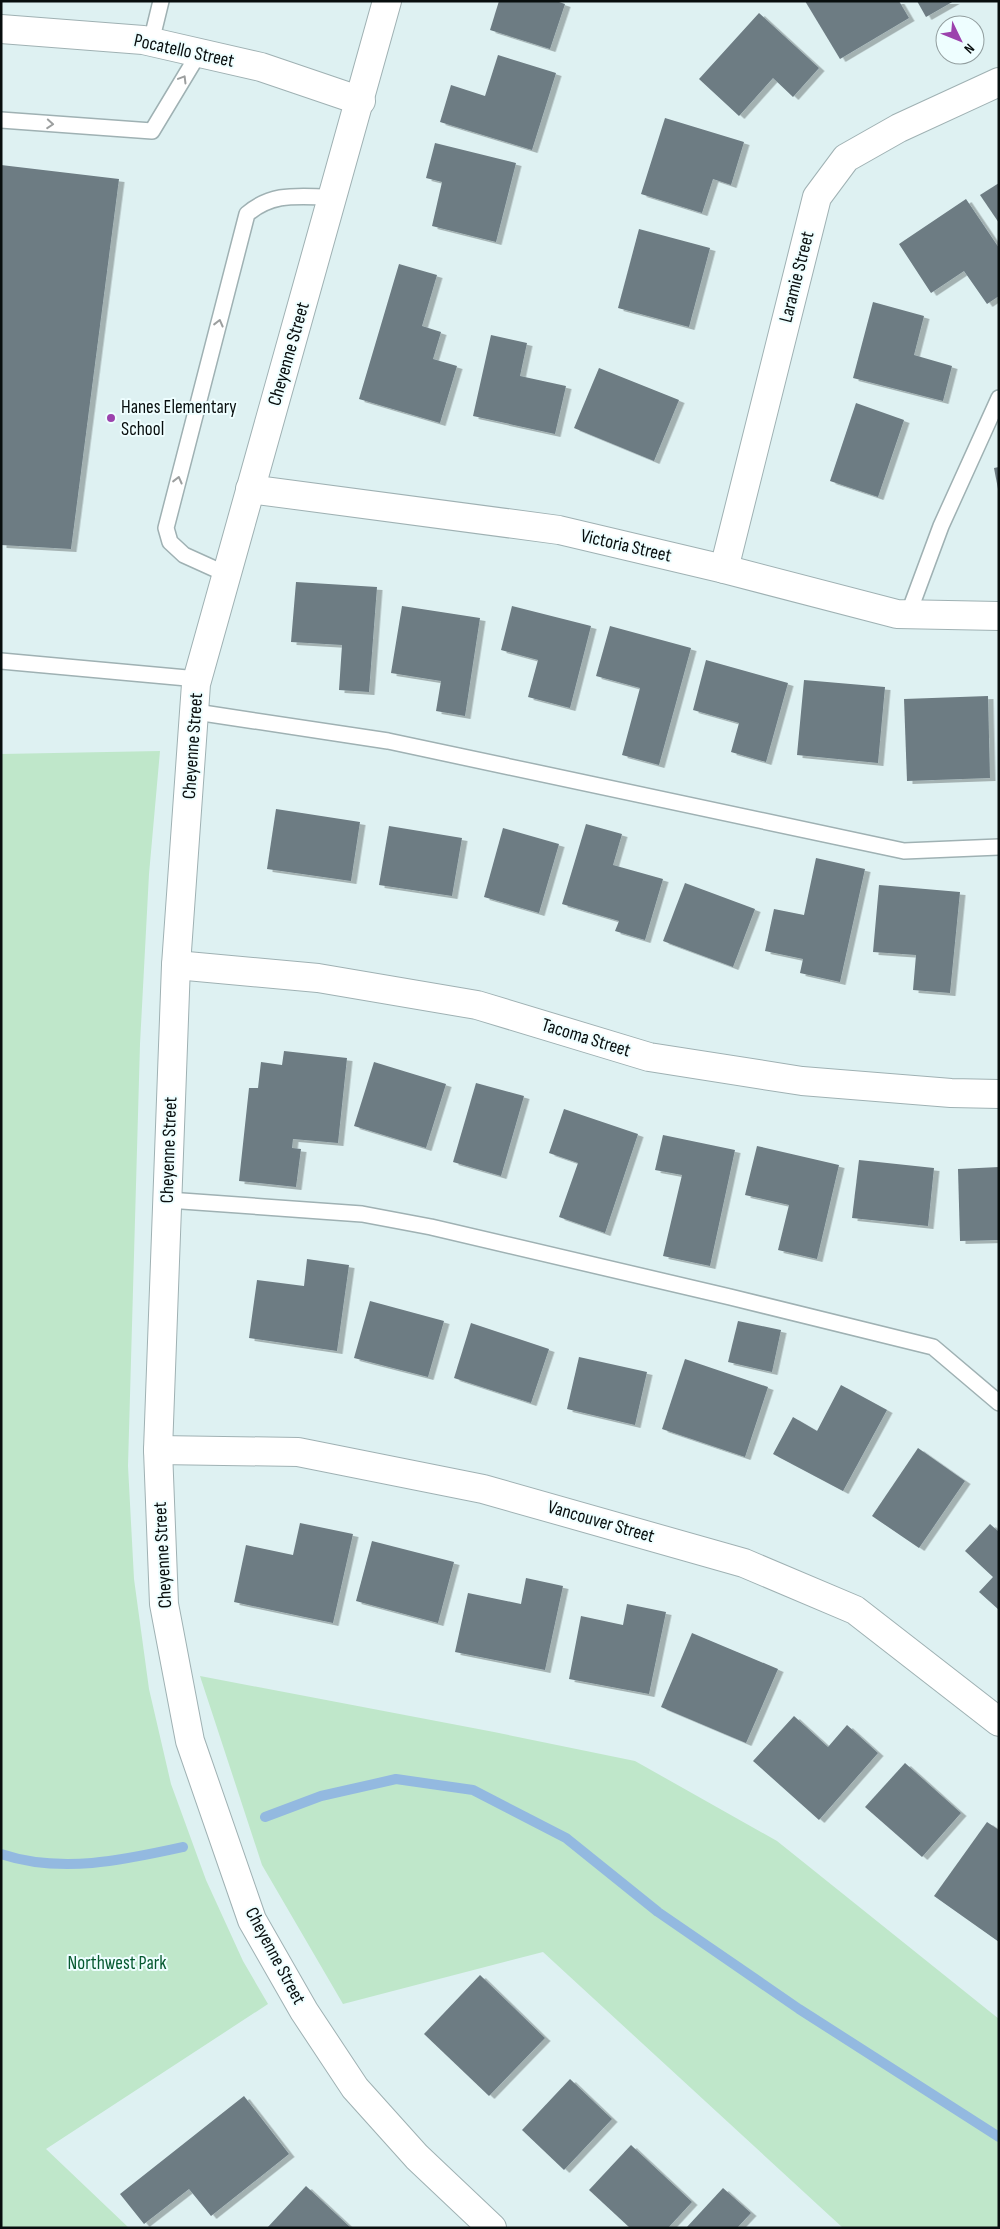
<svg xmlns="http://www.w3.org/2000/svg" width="1000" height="2229" font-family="'Sofia Sans Condensed',sans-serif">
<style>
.green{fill:#bfe7ca}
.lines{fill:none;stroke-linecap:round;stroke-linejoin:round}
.stream{stroke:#93b9e0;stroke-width:10}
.building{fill:#6d7c83;filter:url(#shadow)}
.service-casing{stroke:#9fb1b3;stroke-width:18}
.minor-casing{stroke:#9fb1b3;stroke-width:30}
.tertiary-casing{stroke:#9fb1b3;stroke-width:30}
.service{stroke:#fff;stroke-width:15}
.minor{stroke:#fff;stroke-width:28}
.tertiary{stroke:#fff;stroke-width:28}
.oneway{stroke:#9c9f9f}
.poi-dot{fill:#9c42ad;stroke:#eefeff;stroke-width:2}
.labels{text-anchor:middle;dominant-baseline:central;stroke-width:4;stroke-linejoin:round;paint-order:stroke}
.street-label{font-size:19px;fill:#080e0e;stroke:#eefeff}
.poi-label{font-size:19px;fill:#080e0e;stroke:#eefeff;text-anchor:start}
.park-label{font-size:19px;fill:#065930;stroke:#eefeff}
</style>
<defs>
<filter id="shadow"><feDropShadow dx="5.5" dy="3" stdDeviation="0" flood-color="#0004"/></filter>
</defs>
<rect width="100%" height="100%" fill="#def1f2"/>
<g class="green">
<path d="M160,751L149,874L140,1044L128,1466L134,1579L149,1689L171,1784L206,1880L243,1961L268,2004L46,2149L129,2228H1V754Z"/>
<path d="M200,1676L494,1732L635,1761L777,1841L999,2019V2228H843L543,1952L343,2004L262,1865Z"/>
</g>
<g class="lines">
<g class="stream">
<path d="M265,1817L321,1796L396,1779L473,1790L566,1838L658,1912L799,2009L999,2137"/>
<path d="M1,1854C61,1874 124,1860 183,1847"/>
</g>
</g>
<g class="building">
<path d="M499,1H556L565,4L550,49L490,30Z"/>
<path d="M805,1H899L909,18L840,59Z"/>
<path d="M917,1H954L926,17Z"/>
<path d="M759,13L819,68L793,97L773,78L739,116L699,79Z"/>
<path d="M498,55L556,73L532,150L440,122L451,85L485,96Z"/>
<path d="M665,118L744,142L731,185L713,179L702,213L641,194Z"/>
<path d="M435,143L516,163L496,242L432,226L442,182L426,178Z"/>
<path d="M1,165L119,179L71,549L1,545Z"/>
<path d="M999,183V223L980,195Z"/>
<path d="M966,199L999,248V296L987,304L964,271L931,293L899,244Z"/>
<path d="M639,229L710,248L689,327L618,308Z"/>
<path d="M399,264L437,275L422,326L441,332L433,359L457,366L440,423L359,399Z"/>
<path d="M873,302L924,316L914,355L952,366L943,401L853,378Z"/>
<path d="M491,335L527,343L520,376L566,386L555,434L473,416Z"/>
<path d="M599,368L679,400L654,461L574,428Z"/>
<path d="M856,403L904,420L878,497L830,481Z"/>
<path d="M999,467V489H998L994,468Z"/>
<path d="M296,582L377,587L369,692L339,690L342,645L291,642Z"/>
<path d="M402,606L480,618L465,716L436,711L441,681L391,673Z"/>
<path d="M512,606L591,626L570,708L528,697L538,660L501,650Z"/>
<path d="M610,626L691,648L659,765L622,755L640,688L596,676Z"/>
<path d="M706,660L788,683L766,762L731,752L739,723L693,710Z"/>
<path d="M804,680L885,687L878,763L797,755Z"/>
<path d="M988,696L990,778L907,781L904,699Z"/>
<path d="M276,809L360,822L351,881L267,869Z"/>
<path d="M586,824L622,834L613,865L663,879L645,940L615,931L619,921L562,904Z"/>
<path d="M389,826L462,838L452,896L379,885Z"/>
<path d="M503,828L559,844L539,913L484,897Z"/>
<path d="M816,858L865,869L840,982L800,973L803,959L765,951L774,909L804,915Z"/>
<path d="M685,883L755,909L733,967L663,941Z"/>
<path d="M879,885L960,892L950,993L913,990L916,955L873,952Z"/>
<path d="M284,1051L347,1058L338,1143L293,1139L292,1148L301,1149L296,1187L239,1181L249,1088H258L261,1062L282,1065Z"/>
<path d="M374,1062L446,1084L426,1148L354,1126Z"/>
<path d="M476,1083L524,1096L501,1176L453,1162Z"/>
<path d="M564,1109L638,1134L605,1233L559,1217L578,1163L549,1153Z"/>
<path d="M663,1135L735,1150L710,1266L663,1256L682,1175L655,1170Z"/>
<path d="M757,1146L839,1165L817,1259L778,1250L789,1205L745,1195Z"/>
<path d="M859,1160L934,1168L928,1226L852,1218Z"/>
<path d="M999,1167V1240L960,1241L958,1169Z"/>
<path d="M307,1259L349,1265L337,1351L249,1338L257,1280L304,1286Z"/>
<path d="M370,1301L444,1321L428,1377L354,1358Z"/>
<path d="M738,1321L781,1330L772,1372L728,1362Z"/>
<path d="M471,1323L549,1349L531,1403L454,1378Z"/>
<path d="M579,1357L647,1372L635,1425L567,1409Z"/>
<path d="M685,1359L768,1387L745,1457L662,1429Z"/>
<path d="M841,1385L887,1410L843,1491L773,1454L793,1417L817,1431Z"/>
<path d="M918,1448L965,1481L919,1548L872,1516Z"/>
<path d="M300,1523L353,1534L333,1623L234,1602L246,1545L293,1555Z"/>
<path d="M990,1524L999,1532V1610L979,1592L993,1577L965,1551Z"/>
<path d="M372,1541L454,1562L438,1623L356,1601Z"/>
<path d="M526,1578L563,1586L545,1670L455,1652L468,1593L521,1604Z"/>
<path d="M627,1604L666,1612L649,1694L569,1679L581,1616L623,1625Z"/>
<path d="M692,1633L778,1669L746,1743L661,1707Z"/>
<path d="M794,1716L828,1747L847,1725L878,1753L819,1820L753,1761Z"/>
<path d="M905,1763L961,1813L922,1857L865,1807Z"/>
<path d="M987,1822L999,1830V1942L934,1896Z"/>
<path d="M480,1975L545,2038L489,2096L424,2034Z"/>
<path d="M570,2079L612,2119L564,2170L522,2130Z"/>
<path d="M244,2096L289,2154L211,2216L189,2189L144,2224L120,2194Z"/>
<path d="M631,2145L692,2202L668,2228H630L589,2190Z"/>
<path d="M306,2186L351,2228H267Z"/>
<path d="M723,2188L751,2213L737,2228H686Z"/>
</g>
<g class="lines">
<defs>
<g id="service">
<path d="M151,42L161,1"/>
<path d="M1,120L152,131L199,53"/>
<path d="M226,574L184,555L170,542L166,528L247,214C274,191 300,197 333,197"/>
<path d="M908,615L941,526L999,398"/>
<path d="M1,661L198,679"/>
<path d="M196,712L388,741L904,851L999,847"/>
<path d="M168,1200L362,1214L431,1227L730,1297L933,1347L999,1403"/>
</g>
<g id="minor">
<path d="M1,29L143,40L261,67L361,101"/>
<path d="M250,489L559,530L724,569L897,614L999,616"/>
<path d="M724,569L817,197L846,158L899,128L999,82"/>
<path d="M176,965L318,978L477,1005L649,1057L802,1081L951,1093L999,1094"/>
<path d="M158,1450L298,1452L483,1489L744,1563L855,1610L999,1722"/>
</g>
<path id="tertiary" d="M387,1L196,684L176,965L158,1450L164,1604L190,1741L252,1920L304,2011L355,2088L417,2157L492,2228"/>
</defs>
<use href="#service" class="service-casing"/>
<use href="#minor" class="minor-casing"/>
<use href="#tertiary" class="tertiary-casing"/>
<use href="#service" class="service"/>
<use href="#minor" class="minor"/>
<use href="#tertiary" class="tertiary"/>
</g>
<defs><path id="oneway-chevron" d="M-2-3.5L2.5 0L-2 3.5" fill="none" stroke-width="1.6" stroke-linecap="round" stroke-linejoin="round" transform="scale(1.25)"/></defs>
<g class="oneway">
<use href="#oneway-chevron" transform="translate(183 79) rotate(-59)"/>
<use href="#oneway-chevron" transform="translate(50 124) rotate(4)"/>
<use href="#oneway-chevron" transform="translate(219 323) rotate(-76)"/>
<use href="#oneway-chevron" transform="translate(178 480) rotate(-76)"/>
</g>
<circle class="poi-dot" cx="111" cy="418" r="5"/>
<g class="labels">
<g class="street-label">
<text transform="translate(184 51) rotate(12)">Pocatello Street</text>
<text transform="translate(797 277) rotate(-76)">Laramie Street</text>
<text transform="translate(289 354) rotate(-74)">Cheyenne Street</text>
<text transform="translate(626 546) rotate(13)">Victoria Street</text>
<text transform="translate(193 746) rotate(-86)">Cheyenne Street</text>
<text transform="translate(586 1038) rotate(17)">Tacoma Street</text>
<text transform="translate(169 1150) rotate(-88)">Cheyenne Street</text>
<text transform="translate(601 1522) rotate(16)">Vancouver Street</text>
<text transform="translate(163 1555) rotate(-93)">Cheyenne Street</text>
<text transform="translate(275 1956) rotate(62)">Cheyenne Street</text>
</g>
<g class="poi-label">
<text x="121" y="407">Hanes Elementary<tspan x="121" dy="22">School</tspan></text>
</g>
<g class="park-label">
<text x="117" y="1963">Northwest Park</text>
</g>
</g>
<rect width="1000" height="2229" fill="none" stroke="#080e0e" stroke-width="5"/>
<g transform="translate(960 40) rotate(133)"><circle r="24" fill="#eefeff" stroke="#929e9f"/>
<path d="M0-4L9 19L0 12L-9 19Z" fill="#9c42ad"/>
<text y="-8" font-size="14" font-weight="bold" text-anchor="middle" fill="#080e0e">N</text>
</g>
</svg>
